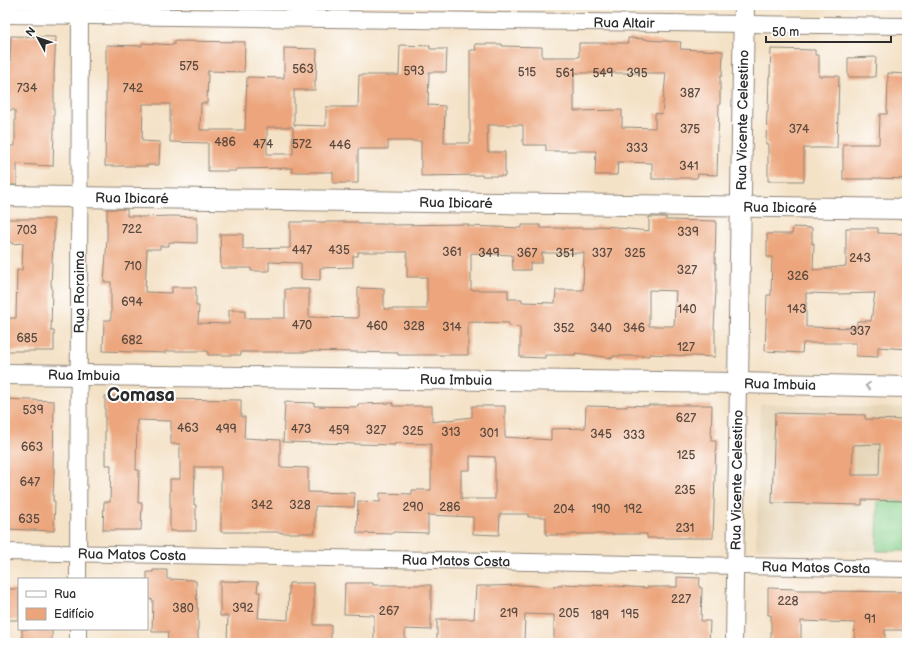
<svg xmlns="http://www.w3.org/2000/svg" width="912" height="648" font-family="'Balsamiq Sans',sans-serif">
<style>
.built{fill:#e6d5b7}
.green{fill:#89cf8a;stroke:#5a7d5a}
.building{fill:#eca57b;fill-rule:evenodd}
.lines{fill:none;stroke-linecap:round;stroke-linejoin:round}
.minor-casing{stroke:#908679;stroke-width:18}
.tertiary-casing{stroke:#908679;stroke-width:22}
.minor{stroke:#fff;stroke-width:16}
.tertiary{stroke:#fff;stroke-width:20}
.oneway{stroke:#a0a0a0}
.labels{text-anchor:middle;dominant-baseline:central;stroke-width:4;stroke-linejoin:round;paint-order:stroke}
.number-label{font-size:12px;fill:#5b4a3f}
.street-label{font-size:14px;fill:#2b2b2b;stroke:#fff}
.district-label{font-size:18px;font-weight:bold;fill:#2b2b2b;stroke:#fff}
</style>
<rect width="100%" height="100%" fill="#fff"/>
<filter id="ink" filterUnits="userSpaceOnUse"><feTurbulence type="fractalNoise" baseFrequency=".025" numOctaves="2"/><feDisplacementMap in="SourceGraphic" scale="8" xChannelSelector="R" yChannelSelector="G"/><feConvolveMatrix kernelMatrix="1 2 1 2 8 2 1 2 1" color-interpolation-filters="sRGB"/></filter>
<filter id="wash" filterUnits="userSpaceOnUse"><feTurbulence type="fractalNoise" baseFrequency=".012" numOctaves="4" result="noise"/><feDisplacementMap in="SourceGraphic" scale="16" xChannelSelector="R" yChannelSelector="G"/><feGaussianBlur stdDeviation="0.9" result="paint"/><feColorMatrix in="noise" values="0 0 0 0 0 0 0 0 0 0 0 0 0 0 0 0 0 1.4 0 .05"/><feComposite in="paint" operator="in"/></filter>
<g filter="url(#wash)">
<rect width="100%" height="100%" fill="#f4e2c7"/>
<path class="built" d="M761,404L907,408V551L758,549L757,548L756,546L760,406Z"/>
<path class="green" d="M878,500L907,501V551H877Z"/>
<g id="blocks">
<g class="building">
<path d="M11,36L56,37L54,71V131L53,166L17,164V185H5V146H15V110H5V65H10Z"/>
<path d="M628,38L647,39V40L681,42L680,49L723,51L722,76H720V104H719L717,175L698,174L697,178H665V179H652V163L618,162L617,175H595L596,151H546V145H523V125H487L488,152H505V176H482V175L421,176V141H388V149H358V183H333V172H292V168L236,169V171H208V143L170,142V104H143L142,141L160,142L159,165H148V166H105L106,107V45L142,46V43L174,45V41L245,42L244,72L208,71L207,103H201L200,130H245L247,77L284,78V48L317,49L316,80H315V90H294V125L326,126V107H358L359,75H399L400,45L430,46V49H447L446,72H429L428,105L445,106L444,143H470V50H476L475,44H502V46L542,47V57H579V43H628ZM574,73H666L662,114L655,113V128L622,127V110L574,111ZM267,127H293V154H267Z"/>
<path d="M771,49L815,50V55H819V76H839L837,148H804V181H768V144H766L767,111H768L769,76H770Z"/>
<path d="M876,57L875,77H848V58Z"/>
<path d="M888,73L907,74V179L873,178V179H843V144H879L880,114H887Z"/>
<path d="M107,209H127V216H138V217L172,216L197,217V243L169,242V246H160V249H147L145,292L172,293V287H196V306H199L198,323L229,324V310H245V318H285V289H309V317L358,318V288L384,289V309H427V277H407V252H358V256H353V267L320,268V280L301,279V263L269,262V271H251V268H221L220,234H243V249L290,248V222H358V224H392V225L468,224V226L522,228V225H540V228H596V226L618,227V228L649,231V217H666V220L716,221L715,263H716V288L714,329H715V357L649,354V356H613V358L575,353V355H545V358L520,357V327L509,326V323L468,322V355H398V353L308,351V352H241V355H208V351H166V353L103,351L104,320H111V282H104L107,239ZM471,253L512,255L513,270H530V263H542V253H584L583,290H556L555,303L522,302V299H508V290H471ZM649,290L676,291L674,326H649Z"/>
<path d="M5,219H54V242H53L51,286H52L51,331H54V351H5V318H16L17,270H22L23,243L12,244V242H5Z"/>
<path d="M793,227L812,228V244L814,243L813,270L846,266V228H878V233L907,234V269H906L905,312H907V349L878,347V357L856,356V343H803L802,353L765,351L767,295H771L772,257H767V234H792ZM806,293L839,294L875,293L871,321H857V328L806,327Z"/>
<path d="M105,396L142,397V399L241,400V417H245L244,438L280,440V467L308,468V492L355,493L354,507L315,506V533H281V532H221V467H195L194,505H196V531H170V479H180V444H171V421L137,420L136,470H139L138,503H142L141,530H103L104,502H110L111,465H105Z"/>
<path d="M5,399L54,401L53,468H54L53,501H55L54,531L5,529Z"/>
<path d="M285,402L314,403V406L358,407V404L393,403V406H432V422L472,417V406H505V437L551,440V429L585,428L586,406L627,407V405L648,406V405H712L711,441H716L713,538H647V534H572V535H546V517H528V514H500L499,535L473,534V517L428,515V533L393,532L392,534L357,533L358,501L380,502V493L412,494V490H431V444L395,443V445L283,442ZM470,456L495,457V499H461V470H470Z"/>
<path d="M775,413L865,415V419L907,420V501L862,500V505L772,503ZM880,444L879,475H852L853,445Z"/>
<path d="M153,570H167V579L194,580V581H196L197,608H198V643H167L168,632H152L153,600L148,599L147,598V572H153Z"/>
<path d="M677,577L700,578L699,587L702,588L701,621H710L709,643H554V615L525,614L524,643H437V619H474L476,586H492L520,585L555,587V586H562V584L615,586L647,588V587H677Z"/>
<path d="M220,581L258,582L257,592H260L258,618L288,620L289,583H314V625H331V643H304L257,641V643H227L228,616H220Z"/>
<path d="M345,583H373V585H431V630L405,629V643H374V615L344,614Z"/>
<path d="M768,588L795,589V590H822V591L907,592V630H885V643H854L855,623L801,621V643H771V615H768Z"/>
<rect x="5" y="589" width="14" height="31"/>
<rect x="22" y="629" width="30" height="14"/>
</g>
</g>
</g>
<g filter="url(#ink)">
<use href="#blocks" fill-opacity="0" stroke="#908679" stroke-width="1"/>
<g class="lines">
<defs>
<g id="minor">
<path id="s1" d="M5,15L907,26"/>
<path id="s2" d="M5,552L907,569"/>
<path id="s3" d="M78,579L80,5"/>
<path d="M78,643V629"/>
<path id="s4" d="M734,643L738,383"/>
</g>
<g id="tertiary">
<path id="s5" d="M5,196L907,209"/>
<path id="s6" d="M5,374L738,383L907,387"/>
<path id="s7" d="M738,383L744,5"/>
</g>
</defs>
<use href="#minor" class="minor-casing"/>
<use href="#tertiary" class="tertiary-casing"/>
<use href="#minor" class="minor"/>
<use href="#tertiary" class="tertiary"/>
</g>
<defs><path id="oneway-chevron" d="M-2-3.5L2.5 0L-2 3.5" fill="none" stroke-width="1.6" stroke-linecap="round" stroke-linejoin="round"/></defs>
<use class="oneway" href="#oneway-chevron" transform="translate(868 386) rotate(-179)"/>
</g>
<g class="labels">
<g class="number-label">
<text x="189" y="66">575</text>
<text x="303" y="69">563</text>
<text x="414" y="71">593</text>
<text x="527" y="72">515</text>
<text x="565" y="73">561</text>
<text x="603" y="73">549</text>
<text x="637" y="73">395</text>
<text x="27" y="88">734</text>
<text x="133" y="88">742</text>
<text x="690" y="93">387</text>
<text x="690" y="129">375</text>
<text x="799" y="129">374</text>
<text x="225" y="142">486</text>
<text x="263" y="144">474</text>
<text x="302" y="144">572</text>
<text x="340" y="145">446</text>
<text x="637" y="148">333</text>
<text x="689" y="166">341</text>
<text x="132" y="229">722</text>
<text x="27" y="230">703</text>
<text x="688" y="232">339</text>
<text x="302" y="250">447</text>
<text x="339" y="250">435</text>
<text x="452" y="252">361</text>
<text x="489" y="253">349</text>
<text x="527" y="253">367</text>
<text x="565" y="253">351</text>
<text x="602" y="253">337</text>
<text x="635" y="253">325</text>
<text x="860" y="258">243</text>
<text x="133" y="266">710</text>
<text x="687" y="270">327</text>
<text x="798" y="276">326</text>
<text x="132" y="302">694</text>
<text x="687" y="309">140</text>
<text x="797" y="309">143</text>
<text x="302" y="325">470</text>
<text x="377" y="326">460</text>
<text x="414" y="326">328</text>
<text x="452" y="327">314</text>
<text x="564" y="328">352</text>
<text x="601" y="328">340</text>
<text x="634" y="328">346</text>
<text x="860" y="331">337</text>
<text x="27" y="338">685</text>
<text x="132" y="340">682</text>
<text x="686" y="347">127</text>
<text x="33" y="410">539</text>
<text x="686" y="418">627</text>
<text x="188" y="428">463</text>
<text x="226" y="429">499</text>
<text x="301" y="429">473</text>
<text x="339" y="430">459</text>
<text x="376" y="430">327</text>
<text x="413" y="431">325</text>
<text x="451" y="432">313</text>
<text x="489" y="433">301</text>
<text x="601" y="434">345</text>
<text x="634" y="435">333</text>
<text x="32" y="447">663</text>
<text x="686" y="455">125</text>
<text x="30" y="482">647</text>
<text x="685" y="490">235</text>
<text x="262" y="505">342</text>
<text x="300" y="505">328</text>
<text x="413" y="507">290</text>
<text x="450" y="507">286</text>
<text x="564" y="509">204</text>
<text x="601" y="509">190</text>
<text x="633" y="509">192</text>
<text x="29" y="519">635</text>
<text x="685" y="528">231</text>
<text x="681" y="599">227</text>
<text x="788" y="601">228</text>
<text x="183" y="608">380</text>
<text x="243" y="608">392</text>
<text x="389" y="611">267</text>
<text x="509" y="613">219</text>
<text x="569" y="613">205</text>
<text x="630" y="614">195</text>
<text x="600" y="615">189</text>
<text x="870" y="619">91</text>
</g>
<g class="street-label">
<text stroke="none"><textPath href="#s1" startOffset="619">Rua Altair</textPath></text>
<text stroke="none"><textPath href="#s7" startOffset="263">Rua Vicente Celestino</textPath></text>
<text stroke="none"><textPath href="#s5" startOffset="127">Rua Ibicaré</textPath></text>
<text stroke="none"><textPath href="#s5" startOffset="451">Rua Ibicaré</textPath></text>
<text stroke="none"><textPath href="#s5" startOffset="775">Rua Ibicaré</textPath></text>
<text stroke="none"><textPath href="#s3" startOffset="287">Rua Roraima</textPath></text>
<text stroke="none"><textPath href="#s6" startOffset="79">Rua Imbuia</textPath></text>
<text stroke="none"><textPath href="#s6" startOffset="451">Rua Imbuia</textPath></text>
<text stroke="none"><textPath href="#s6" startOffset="775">Rua Imbuia</textPath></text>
<text stroke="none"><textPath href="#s4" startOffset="163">Rua Vicente Celestino</textPath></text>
<text stroke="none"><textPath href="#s2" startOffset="127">Rua Matos Costa</textPath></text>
<text stroke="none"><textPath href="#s2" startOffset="451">Rua Matos Costa</textPath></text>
<text stroke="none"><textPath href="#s2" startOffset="811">Rua Matos Costa</textPath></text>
</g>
<g class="district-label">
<text x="141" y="395">Comasa</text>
</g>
</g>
<rect width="912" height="648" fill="none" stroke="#fff" stroke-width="20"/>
<rect x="18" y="578" width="130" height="52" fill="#ffffff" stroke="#aaaaaa"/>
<rect x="26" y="591" width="20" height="6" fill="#ffffff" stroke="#aaaaaa"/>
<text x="54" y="598" font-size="12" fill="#2b2b2b">Rua</text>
<rect x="26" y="608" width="20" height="12" fill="#eca57b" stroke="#aaaaaa"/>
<text x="54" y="618" font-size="12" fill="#2b2b2b">Edifício</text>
<g transform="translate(38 38) rotate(310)" stroke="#ffffff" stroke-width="3" paint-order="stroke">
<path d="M0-3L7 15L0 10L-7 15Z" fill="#2b2b2b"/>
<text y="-6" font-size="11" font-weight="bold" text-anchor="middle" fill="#2b2b2b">N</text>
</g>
<path d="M766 36v6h125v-6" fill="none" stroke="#2b2b2b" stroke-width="2"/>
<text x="772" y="36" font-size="12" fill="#2b2b2b" stroke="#ffffff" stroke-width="3" paint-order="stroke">50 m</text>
</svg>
